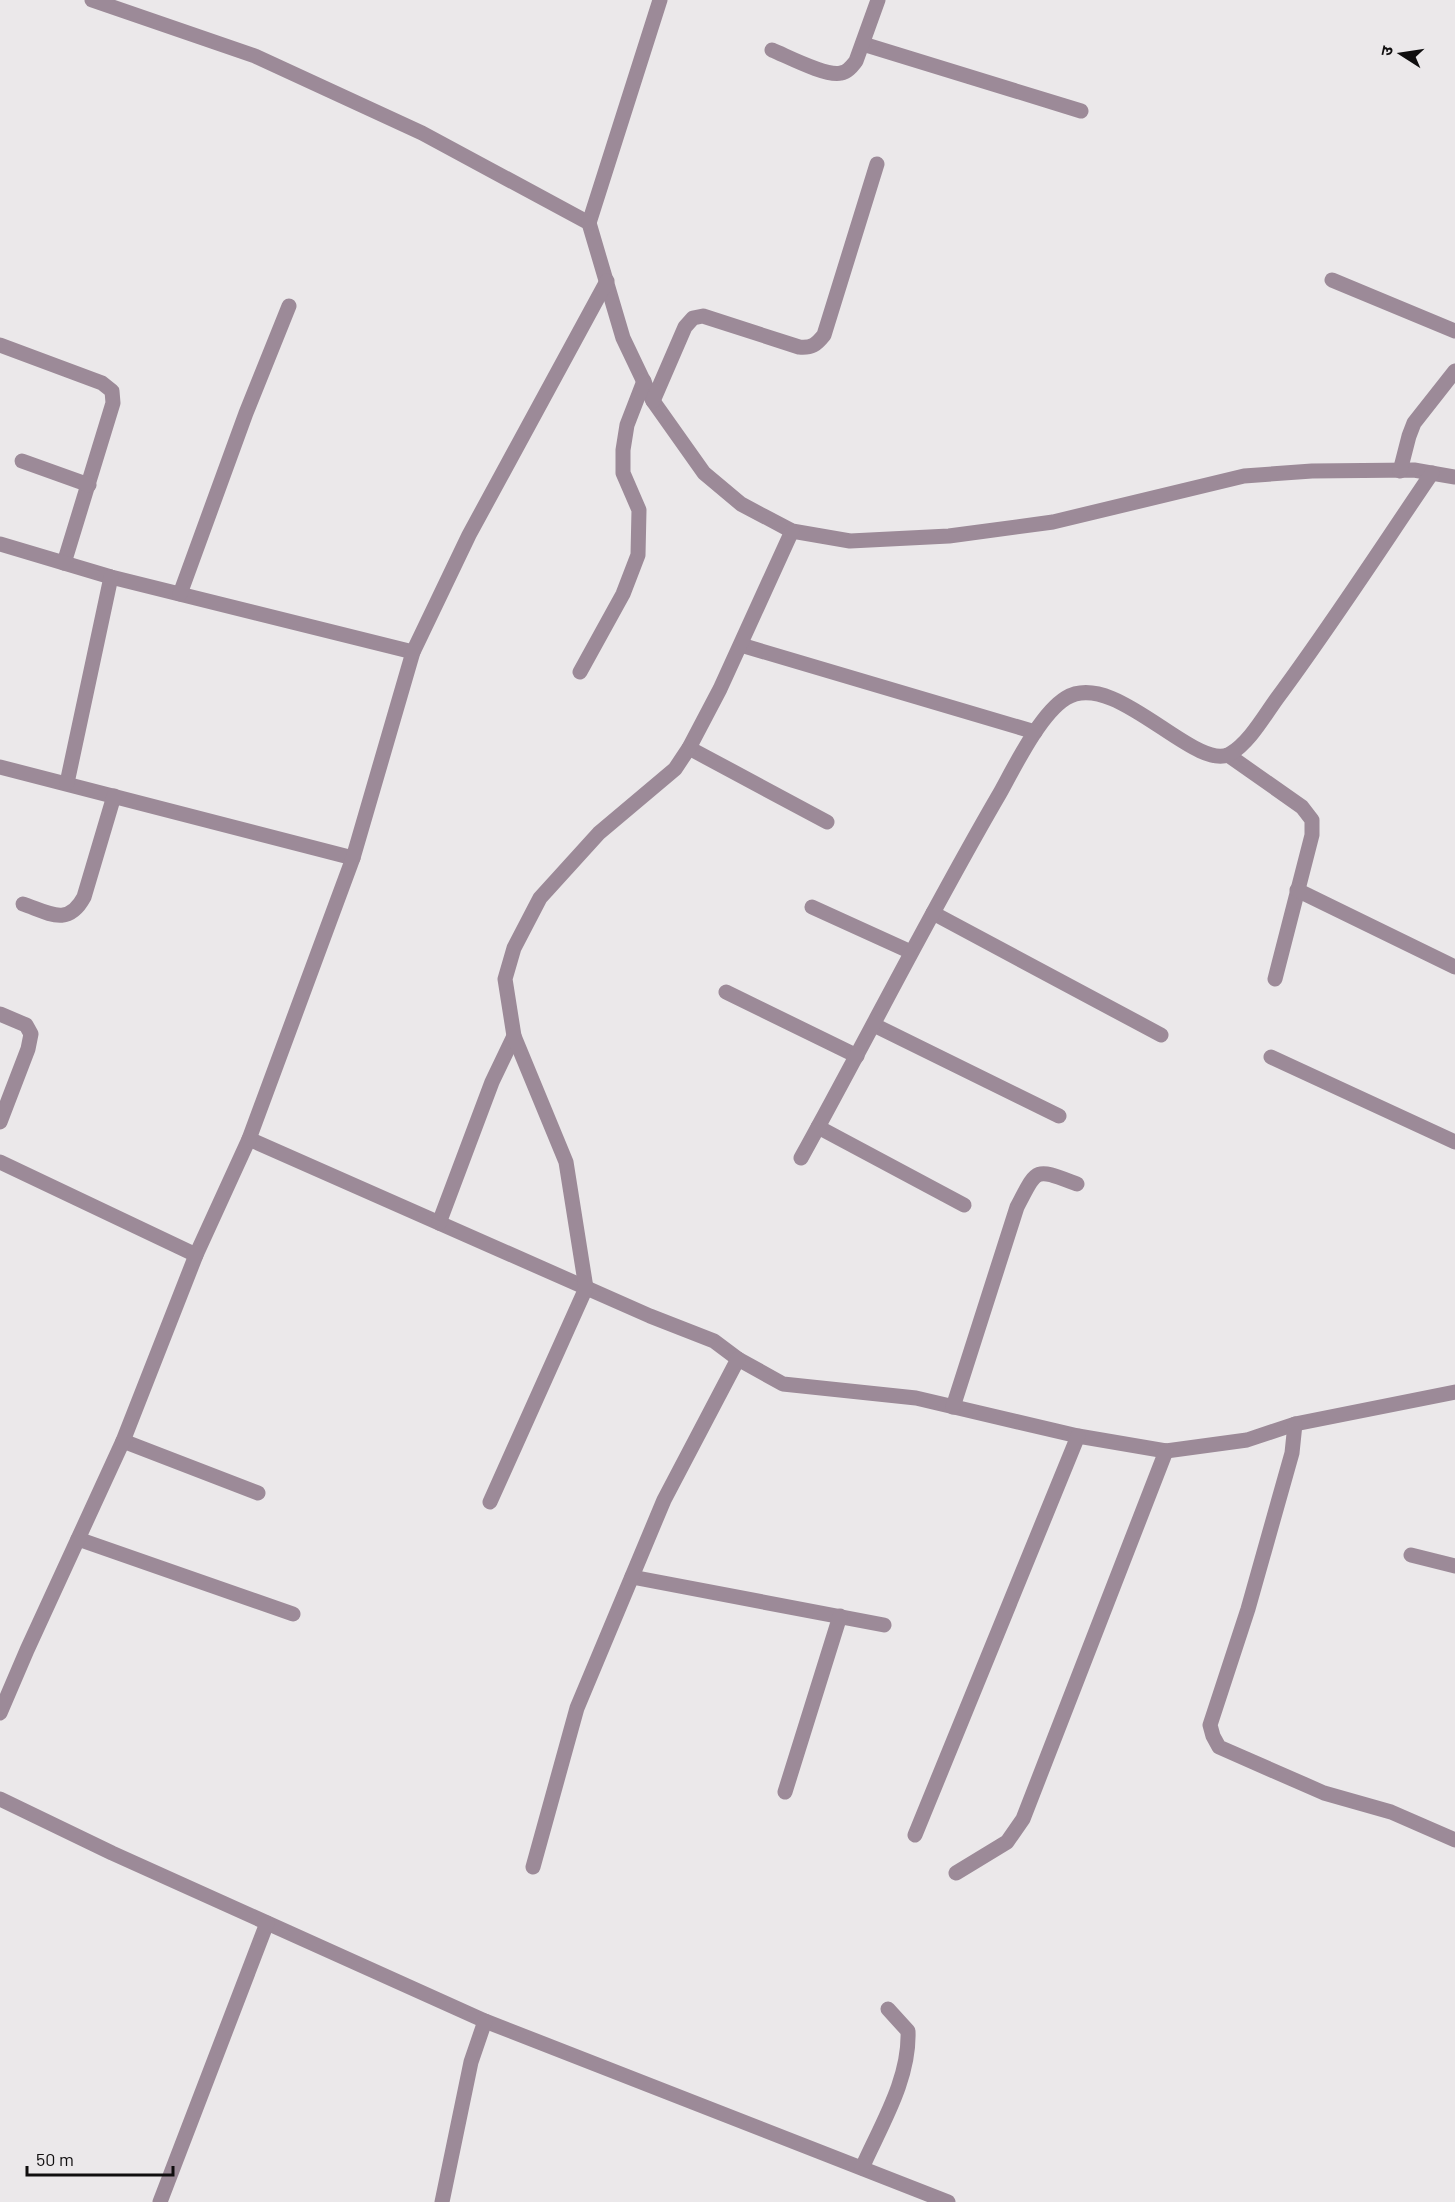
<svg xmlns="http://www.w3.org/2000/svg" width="1455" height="2202" font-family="Barlow,'Noto Sans Devanagari',sans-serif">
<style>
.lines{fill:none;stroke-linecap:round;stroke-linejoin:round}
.minor{stroke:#9c8a98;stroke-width:15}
</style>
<rect width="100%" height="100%" fill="#ebe8ea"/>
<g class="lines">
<g class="minor">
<path d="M92,0L255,56L422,133L589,223L623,338L653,401L704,473L741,504L792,531L850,541L949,536L1053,522L1244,476L1312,471L1414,470L1455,477"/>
<path d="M863,44L1081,111"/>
<path d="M772,50C787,56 826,77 841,73C848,72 852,66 856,61L878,0"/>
<path d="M589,223L660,0"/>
<path d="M1332,280L1455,331"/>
<path d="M0,345L102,383L112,391L113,403L64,563"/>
<path d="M653,401L685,327L693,318L703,316L799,347C812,348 816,345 824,335L877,164"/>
<path d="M22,461L89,485"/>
<path d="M1400,471L1409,436L1414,423L1455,371"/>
<path d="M0,544L111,577L413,652"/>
<path d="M180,594L246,413L289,306"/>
<path d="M741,645L1035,732"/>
<path d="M580,672L623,594L638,555L639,510L623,473V450L627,425L644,381"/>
<path d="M689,748L827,822"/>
<path d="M1228,755L1302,807L1312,820V835L1275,979"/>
<path d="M0,767L353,858"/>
<path d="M67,783L111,577"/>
<path d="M1297,890L1455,967"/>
<path d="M23,904C49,913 68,927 84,897L114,796"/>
<path d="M812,907L911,952"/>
<path d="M933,913L1161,1035"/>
<path d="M726,992L857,1056"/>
<path d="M0,1014L26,1025L31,1034L28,1049L0,1122"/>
<path d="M874,1025L1059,1116"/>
<path d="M1271,1057L1455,1142"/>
<path d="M818,1127L964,1205"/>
<path d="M249,1139L650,1316L714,1341L738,1359L783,1384L916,1398L1078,1436L1166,1451L1247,1440L1295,1424L1455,1392"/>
<path d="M801,1158C868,1037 930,913 1000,793C1015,766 1040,714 1066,698C1115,668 1195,773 1230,754C1250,742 1264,716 1278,697C1332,624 1381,548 1432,473"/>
<path d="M0,1162L196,1255"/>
<path d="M439,1223L492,1082L514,1036"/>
<path d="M953,1407L1017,1207C1038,1167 1034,1168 1077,1184"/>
<path d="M1295,1424L1292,1453L1248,1609L1210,1725L1213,1736L1219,1747L1324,1793L1391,1812L1455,1840"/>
<path d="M123,1441L258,1493"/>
<path d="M490,1502L586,1288L566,1162L514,1036L505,979L514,948L540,898L599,833L675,769L689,748L720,689L792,531"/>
<path d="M78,1539L293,1614"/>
<path d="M1411,1555L1455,1566"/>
<path d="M632,1577L884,1625"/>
<path d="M0,1713L27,1650L123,1441L196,1255L249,1139L353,858L413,652L469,535L607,281"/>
<path d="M785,1792L840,1616"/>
<path d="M0,1799L112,1853L485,2021L948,2202"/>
<path d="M915,1835L1078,1436"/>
<path d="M533,1867L577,1708L664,1500L738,1359"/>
<path d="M956,1873L1007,1842L1023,1819L1166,1451"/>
<path d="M862,2168C881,2125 910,2079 908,2031L888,2009"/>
<path d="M160,2202L267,1923"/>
<path d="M442,2202L471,2062L485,2021"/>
</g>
</g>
<g transform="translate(1401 54) rotate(282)" stroke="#ebe8ea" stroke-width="4.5" paint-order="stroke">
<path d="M0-4.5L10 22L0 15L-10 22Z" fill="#100e0f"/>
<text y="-9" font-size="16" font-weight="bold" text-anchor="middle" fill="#100e0f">उ</text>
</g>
<path d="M27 2166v9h146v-9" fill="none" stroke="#100e0f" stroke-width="3"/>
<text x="36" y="2166" font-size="18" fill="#100e0f" stroke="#ebe8ea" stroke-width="4.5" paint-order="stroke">50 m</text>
</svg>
